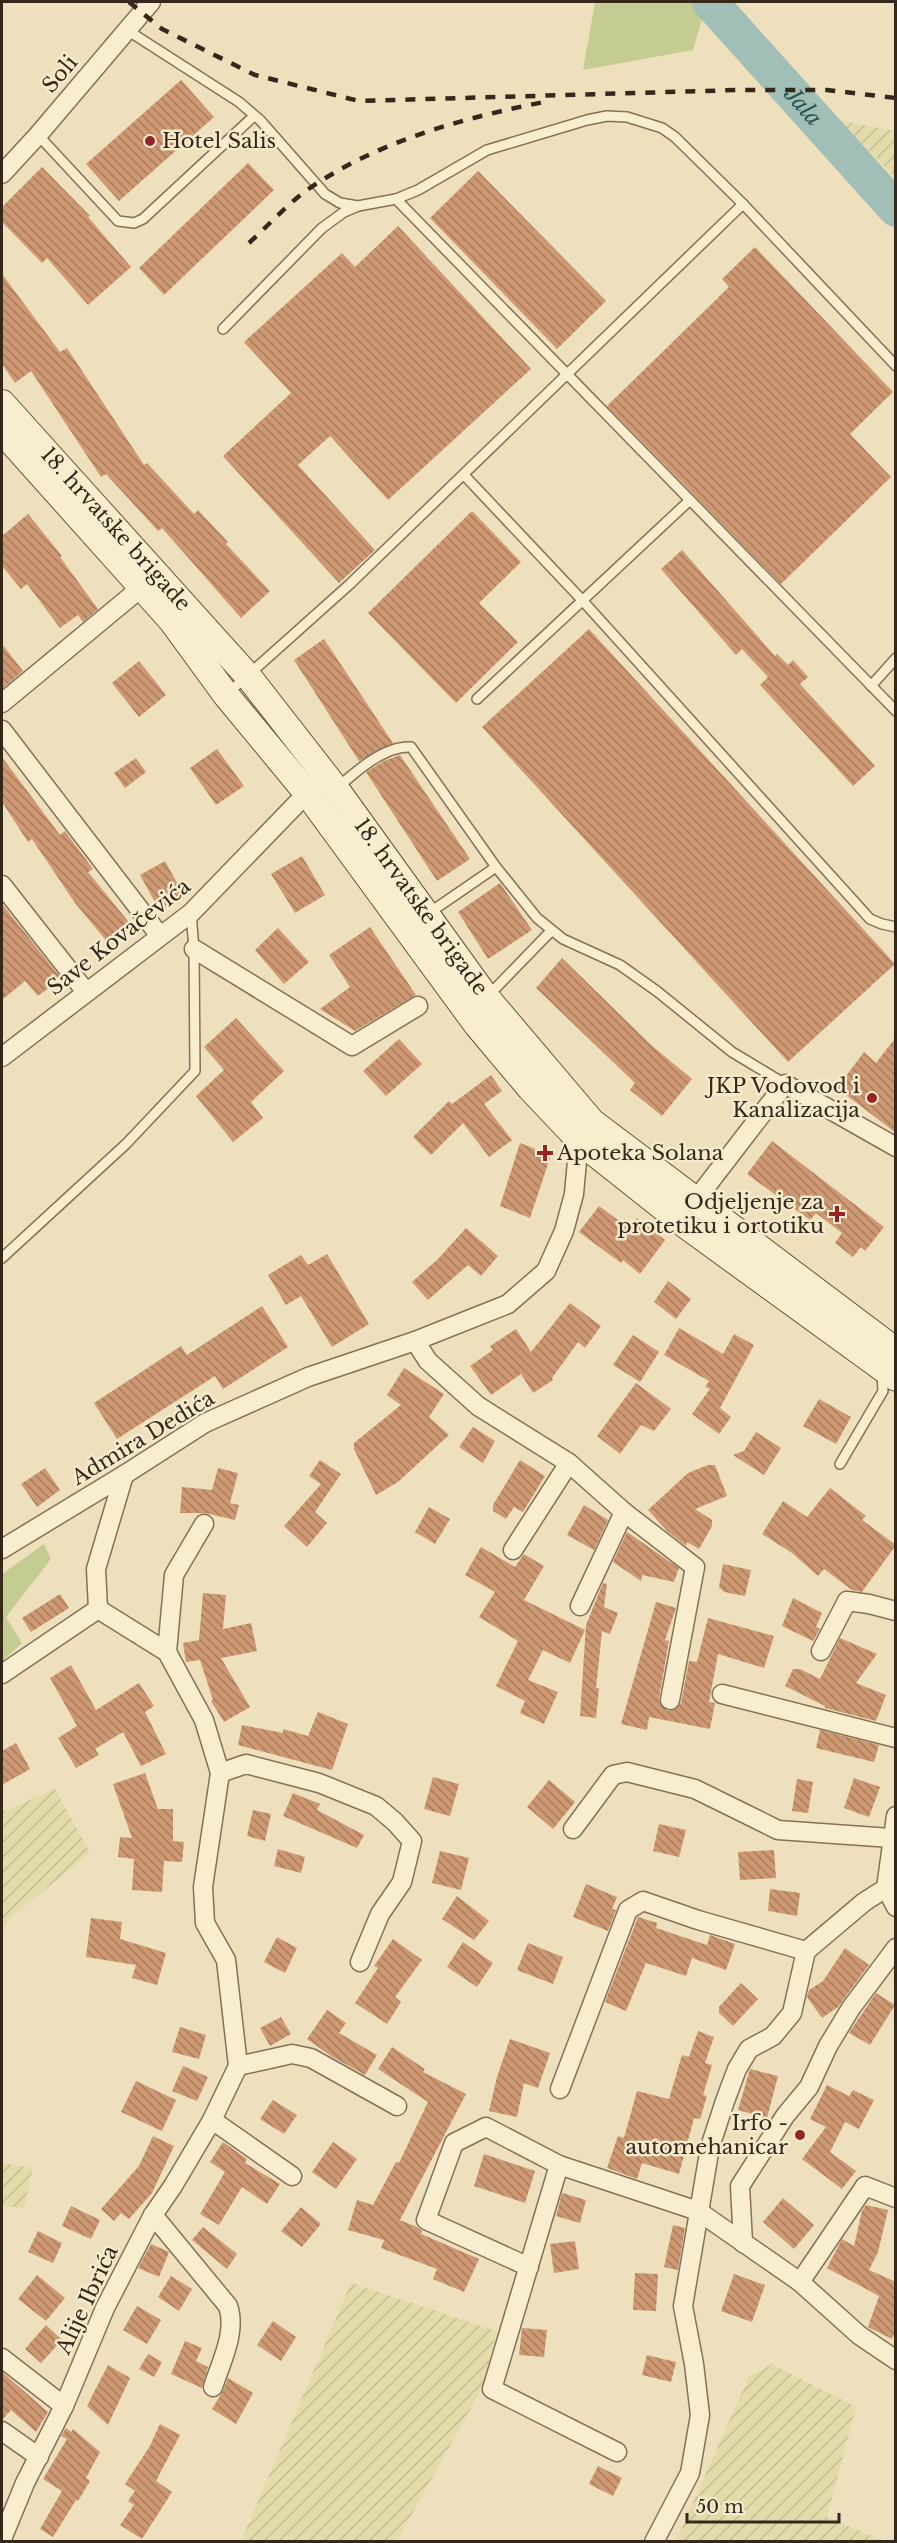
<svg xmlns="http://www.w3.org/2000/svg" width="897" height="2543" font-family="'Libre Baskerville',serif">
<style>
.farmland{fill:url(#farmland-furrows)}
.green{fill:#c5cc91}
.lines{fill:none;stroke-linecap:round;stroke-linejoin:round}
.river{stroke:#a1bfb7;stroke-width:36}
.building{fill:url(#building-back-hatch)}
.service-casing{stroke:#867056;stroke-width:12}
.minor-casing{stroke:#867056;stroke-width:21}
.secondary-casing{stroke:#685139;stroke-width:28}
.service{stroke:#f9edd0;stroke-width:9}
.minor{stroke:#f9edd0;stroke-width:18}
.secondary{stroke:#f9edd0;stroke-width:26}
.rail{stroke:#35281b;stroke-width:4.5;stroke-dasharray:10 10;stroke-linecap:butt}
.poi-dot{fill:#962525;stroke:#f6eacc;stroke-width:2}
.labels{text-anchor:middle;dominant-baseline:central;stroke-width:5;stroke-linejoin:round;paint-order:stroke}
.street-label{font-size:21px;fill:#35281b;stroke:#f6eacc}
.poi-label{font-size:21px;fill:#35281b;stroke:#f6eacc;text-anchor:end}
.water-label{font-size:22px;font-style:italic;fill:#2a5553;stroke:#f6eacc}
</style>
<defs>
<pattern id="farmland-furrows" width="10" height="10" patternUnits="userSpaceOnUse" patternTransform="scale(1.5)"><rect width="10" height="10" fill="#e4dbaa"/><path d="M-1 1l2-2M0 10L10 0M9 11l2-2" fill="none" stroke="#c4bc92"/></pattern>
<pattern id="building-back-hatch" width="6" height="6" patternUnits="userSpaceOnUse" patternTransform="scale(1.5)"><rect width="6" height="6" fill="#ce9972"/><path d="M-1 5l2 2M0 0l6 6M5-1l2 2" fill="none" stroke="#a87d5d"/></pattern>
</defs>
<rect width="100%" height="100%" fill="#eee0bd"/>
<g class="farmland">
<path d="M838,120L895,131V177Z"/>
<path d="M55,1789L90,1853L10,1918L2,1932V1812Z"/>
<path d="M2,2163L33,2168L24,2208L2,2206Z"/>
<path d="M351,2283L497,2331L481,2390L397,2541H241Z"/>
<path d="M772,2364L856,2407L827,2517L884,2541H676L749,2376Z"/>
</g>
<g class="green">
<path d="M595,2H707L693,50L583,70Z"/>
<path d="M44,1544L51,1559L6,1617L22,1643L2,1661V1574Z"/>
</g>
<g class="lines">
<path class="river" id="s1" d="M710,2L896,209"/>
</g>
<g class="building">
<path d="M181,80L214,117L119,201L86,164Z"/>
<path d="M248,163L274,190L164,295L139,268Z"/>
<path d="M42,167L90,216L88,217L131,267L88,305L47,258L42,263L2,222V207Z"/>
<path d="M478,171L606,301L557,349L430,218Z"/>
<path d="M398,226L531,369L388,500L330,436L298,465L375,550L339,583L223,456L291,393L244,342L342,253L355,267Z"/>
<path d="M755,247L893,392L850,434L891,477L781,584L607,406L729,287L722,279Z"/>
<path d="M2,274L60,352L67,348L144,465L147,463L194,514L198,510L228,542L226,544L270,591L241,618L162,528L158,531L106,474L101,477L31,371L15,383L2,364Z"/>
<path d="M472,511L521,562L479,603L518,642L456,703L368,613Z"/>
<path d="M28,514L62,556L60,557L98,609L83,622L78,615L60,628L27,584L21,589L2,566V536Z"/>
<path d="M682,550L775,656L777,654L788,665L793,660L808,677L800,684L875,766L853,786L760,685L768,677L742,649L736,655L661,569Z"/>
<path d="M589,629L895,964L788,1062L482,727Z"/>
<path d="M324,639L393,743L359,761L294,660Z"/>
<path d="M2,644L23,671L2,689Z"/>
<path d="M139,661L166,695L139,717L112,683Z"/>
<path d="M217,749L244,786L216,805L190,768Z"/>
<path d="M400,755L470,859L437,881L366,772L384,761Z"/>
<path d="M2,757L60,835L65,831L93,869L88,872L132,926L109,944L75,903L32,839L28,842L2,802Z"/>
<path d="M136,758L146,772L125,788L114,773Z"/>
<path d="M302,856L325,895L295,913L271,874Z"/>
<path d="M165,861L185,897L160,911L140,875Z"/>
<path d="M500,883L532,930L488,959L458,912Z"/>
<path d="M2,904L61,978L38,996L25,981L2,1000Z"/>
<path d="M370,927L416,995L355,1031L320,1009L350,987L329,955Z"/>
<path d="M278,928L309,962L284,984L255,950Z"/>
<path d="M562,958L651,1045L692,1079L662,1116L630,1090L635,1083L536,988Z"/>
<path d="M236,1018L284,1071L251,1102L263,1118L233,1142L196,1096L224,1070L204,1047Z"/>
<path d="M896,1037V1133L837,1088L864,1052L876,1063Z"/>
<path d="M399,1039L422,1064L386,1096L363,1071Z"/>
<path d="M491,1075L502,1091L484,1104L512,1140L489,1157L463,1123L431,1155L413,1137L449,1101L452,1104Z"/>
<path d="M772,1141L884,1227L865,1251L861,1247L853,1257L835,1243L842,1233L816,1213L810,1220L747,1174Z"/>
<path d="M520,1143L551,1155L530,1218L500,1206Z"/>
<path d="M599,1206L629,1228L637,1218L665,1240L640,1274L623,1260L621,1263L579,1232Z"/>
<path d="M466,1228L498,1256L481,1276L468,1265L428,1300L412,1282L438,1259Z"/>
<path d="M327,1254L369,1324L332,1347L301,1296L286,1305L268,1275L301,1255L308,1265Z"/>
<path d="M668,1281L691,1299L676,1319L654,1302Z"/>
<path d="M570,1303L601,1326L585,1348L578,1342L552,1378L553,1380L533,1393L521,1374L491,1395L470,1366L493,1350L490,1346L516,1329L531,1352Z"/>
<path d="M262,1306L288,1347L223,1389L215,1376L117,1439L94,1403L181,1346L187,1355Z"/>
<path d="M679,1328L723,1354L734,1334L754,1345L720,1408L731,1417L719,1434L692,1414L710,1389L705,1387L709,1381L664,1355Z"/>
<path d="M633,1335L659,1352L640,1382L613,1365Z"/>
<path d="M404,1368L444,1394L429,1417L449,1435L398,1482L376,1495L354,1449V1443L401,1405L387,1395Z"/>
<path d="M636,1383L671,1409L654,1431L641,1425L620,1454L597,1436Z"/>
<path d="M819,1399L851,1417L836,1444L803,1426Z"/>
<path d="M473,1427L495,1441L483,1463L459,1447Z"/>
<path d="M756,1432L781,1448L764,1475L733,1455L744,1451Z"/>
<path d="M320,1460L341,1474L315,1512L327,1523L307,1547L284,1526L321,1484L309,1476Z"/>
<path d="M520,1460L545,1476L523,1512L514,1507L506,1519L493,1511V1505Z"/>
<path d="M708,1465H715L727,1496L695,1509L712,1520V1526L699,1549L687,1542L686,1546L667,1531L648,1510L688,1473Z"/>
<path d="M45,1468L60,1490L37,1507L21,1484Z"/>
<path d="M218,1468L238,1473L230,1503L239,1505L235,1520L205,1513H180L182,1487L212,1490Z"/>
<path d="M830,1488L866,1516L862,1520L896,1545L862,1592L852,1590L824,1569L818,1576L792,1553L762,1534L783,1501L807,1517Z"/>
<path d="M584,1505L608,1520L594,1550L567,1535Z"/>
<path d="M429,1507L450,1519L435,1544L415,1532Z"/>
<path d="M627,1532L679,1568L674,1582L642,1575L641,1581L613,1562Z"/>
<path d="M481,1547L515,1567L524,1554L544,1566L524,1600L585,1630L570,1663L543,1650L528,1680L558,1692L544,1724L520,1713L525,1701L496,1686L518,1641L479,1617L495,1592L465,1575Z"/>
<path d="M723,1564L751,1570L745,1596L724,1592L719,1587Z"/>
<path d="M603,1583L607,1584L604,1607L618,1613L610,1634L602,1631L596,1688H599L596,1718L580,1716L586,1625Z"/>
<path d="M203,1593L226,1595L223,1629L251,1623L257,1651L221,1658L250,1707L224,1722L211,1701L213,1700L200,1660L186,1662L183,1643L199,1640Z"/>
<path d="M60,1594L69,1608L31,1632L22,1618Z"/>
<path d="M793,1598L822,1613L816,1627L820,1629L813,1641L782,1626Z"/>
<path d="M656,1602L676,1608L665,1640L669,1641L659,1698L660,1704L667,1711L674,1710L681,1703L689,1661L697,1662L708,1618L774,1636L764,1668L718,1654L709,1702L715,1703L710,1729L649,1717L647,1730L621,1724Z"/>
<path d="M840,1638L877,1654L856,1683L886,1695L876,1721L825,1708V1706L785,1686L793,1669H800L820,1679Z"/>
<path d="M71,1665L96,1710L139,1683L154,1706L145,1712L166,1754L141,1766L123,1732L95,1749L99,1755L76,1768L58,1738L77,1726L50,1678Z"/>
<path d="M318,1712L348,1724L332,1770L238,1745L242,1725L283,1733V1729L308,1736Z"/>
<path d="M820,1730L879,1745L874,1762L816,1748Z"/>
<path d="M16,1743L30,1769L2,1785V1751Z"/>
<path d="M145,1773L158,1809H173V1841L184,1842L182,1862L164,1861L162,1892L132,1890L134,1859L118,1857L120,1837L132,1838L113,1784Z"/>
<path d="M433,1777L459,1784L450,1816L424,1809Z"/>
<path d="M854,1778L880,1787L869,1817L844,1808Z"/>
<path d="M797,1779L813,1782L808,1813L792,1811Z"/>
<path d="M549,1780L575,1802L553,1829L527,1807Z"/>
<path d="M293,1793L320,1804L317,1810L364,1835L357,1848L283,1816Z"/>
<path d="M253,1810L271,1814L265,1841L247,1836Z"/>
<path d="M659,1824L686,1830L679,1857L653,1851Z"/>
<path d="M278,1849L305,1857L301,1873L274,1866Z"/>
<path d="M774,1850L776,1878L740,1880L738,1852Z"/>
<path d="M440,1851L469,1858L461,1890L432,1883Z"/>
<path d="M586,1884L617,1897L612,1909L616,1910L608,1931L573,1917Z"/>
<path d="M770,1889L800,1893L797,1916L768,1911Z"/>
<path d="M457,1896L489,1921L474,1940L442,1919Z"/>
<path d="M638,1917L657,1923L656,1928L707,1945L710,1935L735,1944L726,1970L692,1958L686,1976L646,1963L626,2011L605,2002Z"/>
<path d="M91,1918L122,1922L120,1939L166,1953L157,1985L132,1978L136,1965L86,1957Z"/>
<path d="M277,1937L297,1948L285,1973L264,1962Z"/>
<path d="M393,1939L422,1960L395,1997L401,2002L387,2024L355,2003L378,1968L374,1966Z"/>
<path d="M463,1942L493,1963L477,1987L447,1967Z"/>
<path d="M528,1943L563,1957L553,1984L517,1970Z"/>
<path d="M845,1948L869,1965L838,2007L822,2018L807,1997L809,1990L823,1981Z"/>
<path d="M741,1983L758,1999L733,2026L719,2013V2007Z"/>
<path d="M876,1993L895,2005L870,2045L849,2033Z"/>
<path d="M327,2010L346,2023L339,2033L377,2055L365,2075L331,2056L307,2039Z"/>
<path d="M281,2017L291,2034L270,2046L260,2028Z"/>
<path d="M180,2027L206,2035L199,2059L172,2052Z"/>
<path d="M698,2031L714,2037L705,2063L712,2065L703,2095L707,2096L700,2119L694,2118L679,2174L642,2163L637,2179L607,2168L618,2136L624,2138L637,2091L669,2099L682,2055L689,2057Z"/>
<path d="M510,2039L550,2053L538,2088L524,2083L517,2117L489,2111L497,2077Z"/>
<path d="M392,2047L425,2069L423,2072L466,2094L400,2220L417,2227L422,2231L421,2234L479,2259L464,2292L433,2279L437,2269L381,2248L384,2240L348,2230L357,2200L373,2205L396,2162L399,2163L428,2102L378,2069Z"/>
<path d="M183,2066L208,2077L197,2101L172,2091Z"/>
<path d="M750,2069L778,2076L767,2118L738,2110Z"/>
<path d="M136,2081L176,2100L162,2131L121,2112Z"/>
<path d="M827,2085L849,2096L853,2090L874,2100L859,2129L845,2122L830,2152L856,2171L842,2189L802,2159L826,2127L810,2119Z"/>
<path d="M273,2100L297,2115L284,2134L260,2119Z"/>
<path d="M153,2136L174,2146L152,2193L129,2219L121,2213L114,2221L101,2209L139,2166Z"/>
<path d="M223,2142L247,2159L245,2163L280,2184L267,2204L242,2187L219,2225L200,2214L225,2172L210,2162Z"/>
<path d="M333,2142L357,2159L336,2189L312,2172Z"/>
<path d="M484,2154L535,2171L525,2203L474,2186Z"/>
<path d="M562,2193L586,2200L580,2223L556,2216Z"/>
<path d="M783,2198L814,2225L794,2249L763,2222Z"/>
<path d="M866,2205L888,2210L878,2252L869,2270L896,2282V2330L892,2339L868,2327L879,2296L827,2268L842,2239L854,2246L862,2211Z"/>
<path d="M71,2206L100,2220L91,2239L62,2226Z"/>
<path d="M301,2207L321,2224L302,2247L281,2231Z"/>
<path d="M673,2225L685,2228L678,2270L664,2267Z"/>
<path d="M203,2227L237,2254L227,2269L192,2240Z"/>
<path d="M38,2231L62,2243L53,2263L28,2252Z"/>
<path d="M575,2241L579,2269L554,2273L550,2244Z"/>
<path d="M151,2244L169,2252L159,2277L138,2268Z"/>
<path d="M635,2273L658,2274L656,2311L633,2310Z"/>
<path d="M734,2274L765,2285L752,2322L721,2311Z"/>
<path d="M37,2275L65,2298L46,2321L18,2299Z"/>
<path d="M171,2276L192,2289L179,2311L158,2297Z"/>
<path d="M137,2306L161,2320L147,2344L123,2330Z"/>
<path d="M273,2321L296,2337L281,2361L257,2345Z"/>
<path d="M46,2325L62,2340L41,2363L25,2349Z"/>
<path d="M522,2328L547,2330L544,2357L519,2355Z"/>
<path d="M185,2341L202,2348L196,2361L208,2367L202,2388L171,2374Z"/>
<path d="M148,2354L162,2362L154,2377L139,2369Z"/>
<path d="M647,2355L676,2362L671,2382L642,2375Z"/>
<path d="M108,2365L130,2378L108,2425L87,2406Z"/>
<path d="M2,2372L48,2412L36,2432L11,2410L2,2420Z"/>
<path d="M228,2378L253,2393L236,2424L212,2409L223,2391Z"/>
<path d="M160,2424L180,2435L156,2481L172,2492L142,2539L120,2525L134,2505L128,2501L135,2491L125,2484L150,2446Z"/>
<path d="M66,2428L71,2432L73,2429L100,2452L86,2478L90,2481L78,2501L76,2500L53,2537L40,2529L62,2491L43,2479L67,2439L61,2436Z"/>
<path d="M598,2466L622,2478L613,2496L589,2484Z"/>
</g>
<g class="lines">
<defs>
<g id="service">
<path d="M127,30L239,102L260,120L325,194L340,203L358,206"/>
<path d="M38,135L118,221L134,223L143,219L254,116"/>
<path d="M396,199L896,711"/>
<path d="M223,329L322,228L344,212L358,206L396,199L418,190L487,150L587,120L607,116L627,117L662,128L675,137L743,204L896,366"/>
<path d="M464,475L582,600L870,919L882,924L896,927"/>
<path d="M871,686L896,658"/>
<path d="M227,694L350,584L743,204"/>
<path d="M477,699L690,500"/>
<path d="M336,789C355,772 385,745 411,747L496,867L537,918L563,939L620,965L658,992L732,1052L785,1084"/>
<path d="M429,913L496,867"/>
<path d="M488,996L551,931"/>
<path d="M2,1258L126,1144L195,1071L194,949L191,913"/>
<path d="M840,1464L883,1391L882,1374"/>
</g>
<g id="minor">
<path d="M2,174L38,135L151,2"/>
<path d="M2,703L142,587"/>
<path d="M2,730L160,936"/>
<path d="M2,885L86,992"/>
<path d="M194,949L352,1046L418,1006"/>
<path d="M2,1057L191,913L307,793"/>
<path d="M695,1201L785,1084L896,1147"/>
<path d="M415,1341L428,1361L478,1406L569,1463L624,1512L695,1567L670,1700"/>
<path d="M2,1549L124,1475L205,1423L308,1377L415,1341L508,1304L546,1271L564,1231L574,1194L577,1161L587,1133"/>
<path d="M513,1550L569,1463"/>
<path d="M580,1606L624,1512"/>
<path d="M821,1651L847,1601L869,1604L896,1611"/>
<path d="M167,1652L174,1575L204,1524"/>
<path d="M2,1674L98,1609"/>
<path d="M722,1694L896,1738"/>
<path d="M220,1773L246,1764L319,1783L376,1806L395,1822L412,1841L402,1882L380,1914L360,1962"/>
<path d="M896,1816L886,1888L896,1907"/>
<path d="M573,1829L613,1775L627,1772L695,1789L778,1830L891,1838"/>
<path d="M238,2066L292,2054L311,2058L397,2106"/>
<path d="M560,2089L628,1910L643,1901L698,1920L806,1951"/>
<path d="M212,2120L292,2176"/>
<path d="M559,2165L492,2389L617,2452"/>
<path d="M153,2215L228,2306C237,2332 221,2362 213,2387"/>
<path d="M743,2243L740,2186L785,2116L809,2087L828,2046L851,2008L896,1948"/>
<path d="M529,2267L426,2220L454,2143L486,2127L559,2165L698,2211L800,2282L859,2335L896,2360"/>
<path d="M800,2282L865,2186L896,2198"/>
<path d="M2,2358L64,2406"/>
<path d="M2,2431L39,2457"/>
<path d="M2,2539L25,2483L64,2406L105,2308L153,2215L173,2186L212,2120L238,2066L226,1960L205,1923L203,1887L220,1773L204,1720L167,1652L98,1609L96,1569L124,1475"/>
<path d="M654,2542L690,2473L700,2415L694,2364L683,2306L710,2147L725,2101L737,2069L749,2049L773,2036L792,2013L806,1951L864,1902L886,1888"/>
</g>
<g id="secondary">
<path id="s2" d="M2,403L248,676L336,789L486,997L592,1122L896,1351"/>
<path d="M2,431L172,621L226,695L307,793L477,1025L530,1088L582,1143L688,1227L896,1378"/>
</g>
</defs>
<use href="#service" class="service-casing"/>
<use href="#minor" class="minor-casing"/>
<use href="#secondary" class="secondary-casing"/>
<use href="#service" class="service"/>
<use href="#minor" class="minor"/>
<use href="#secondary" class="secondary"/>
<g class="rail">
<path d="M129,2L162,29L255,75L359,101L738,90H827L896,98"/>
<path d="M249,243C269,225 288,203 310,188C379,141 463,118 544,102"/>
</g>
</g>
<g class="poi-dot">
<circle cx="150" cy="141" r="6"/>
<circle cx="872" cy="1098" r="6"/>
<path d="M542 1144h6v6h6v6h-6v6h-6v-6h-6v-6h6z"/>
<path d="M834 1205h6v6h6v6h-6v6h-6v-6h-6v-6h6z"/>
<circle cx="800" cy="2135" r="6"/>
</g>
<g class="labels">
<g class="street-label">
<text transform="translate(60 74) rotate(-50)">Soli</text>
<text stroke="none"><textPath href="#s2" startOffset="170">18. hrvatske brigade</textPath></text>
<text stroke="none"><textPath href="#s2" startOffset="656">18. hrvatske brigade</textPath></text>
<text transform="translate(119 937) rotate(-38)">Save Kovačevića</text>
<text transform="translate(143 1438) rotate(-31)">Admira Dedića</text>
<text transform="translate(87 2300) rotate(-65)">Alije Ibrića</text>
</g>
<g class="poi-label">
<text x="162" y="141" text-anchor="start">Hotel Salis</text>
<text x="860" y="1086">JKP Vodovod i<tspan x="860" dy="24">Kanalizacija</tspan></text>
<text x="557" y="1153" text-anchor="start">Apoteka Solana</text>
<text x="824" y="1202">Odjeljenje za<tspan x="824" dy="24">protetiku i ortotiku</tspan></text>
<text x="788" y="2123">Irfo -<tspan x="788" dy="24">automehanicar</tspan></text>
</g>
<g class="water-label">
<text stroke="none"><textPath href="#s1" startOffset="140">Jala</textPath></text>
</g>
</g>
<rect width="897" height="2543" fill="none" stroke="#35281b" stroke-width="6"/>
<path d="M687 2513v9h152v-9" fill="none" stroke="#35281b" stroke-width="3"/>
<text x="696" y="2513" font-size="18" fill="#35281b" stroke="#f6eacc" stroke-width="4.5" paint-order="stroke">50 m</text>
</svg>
